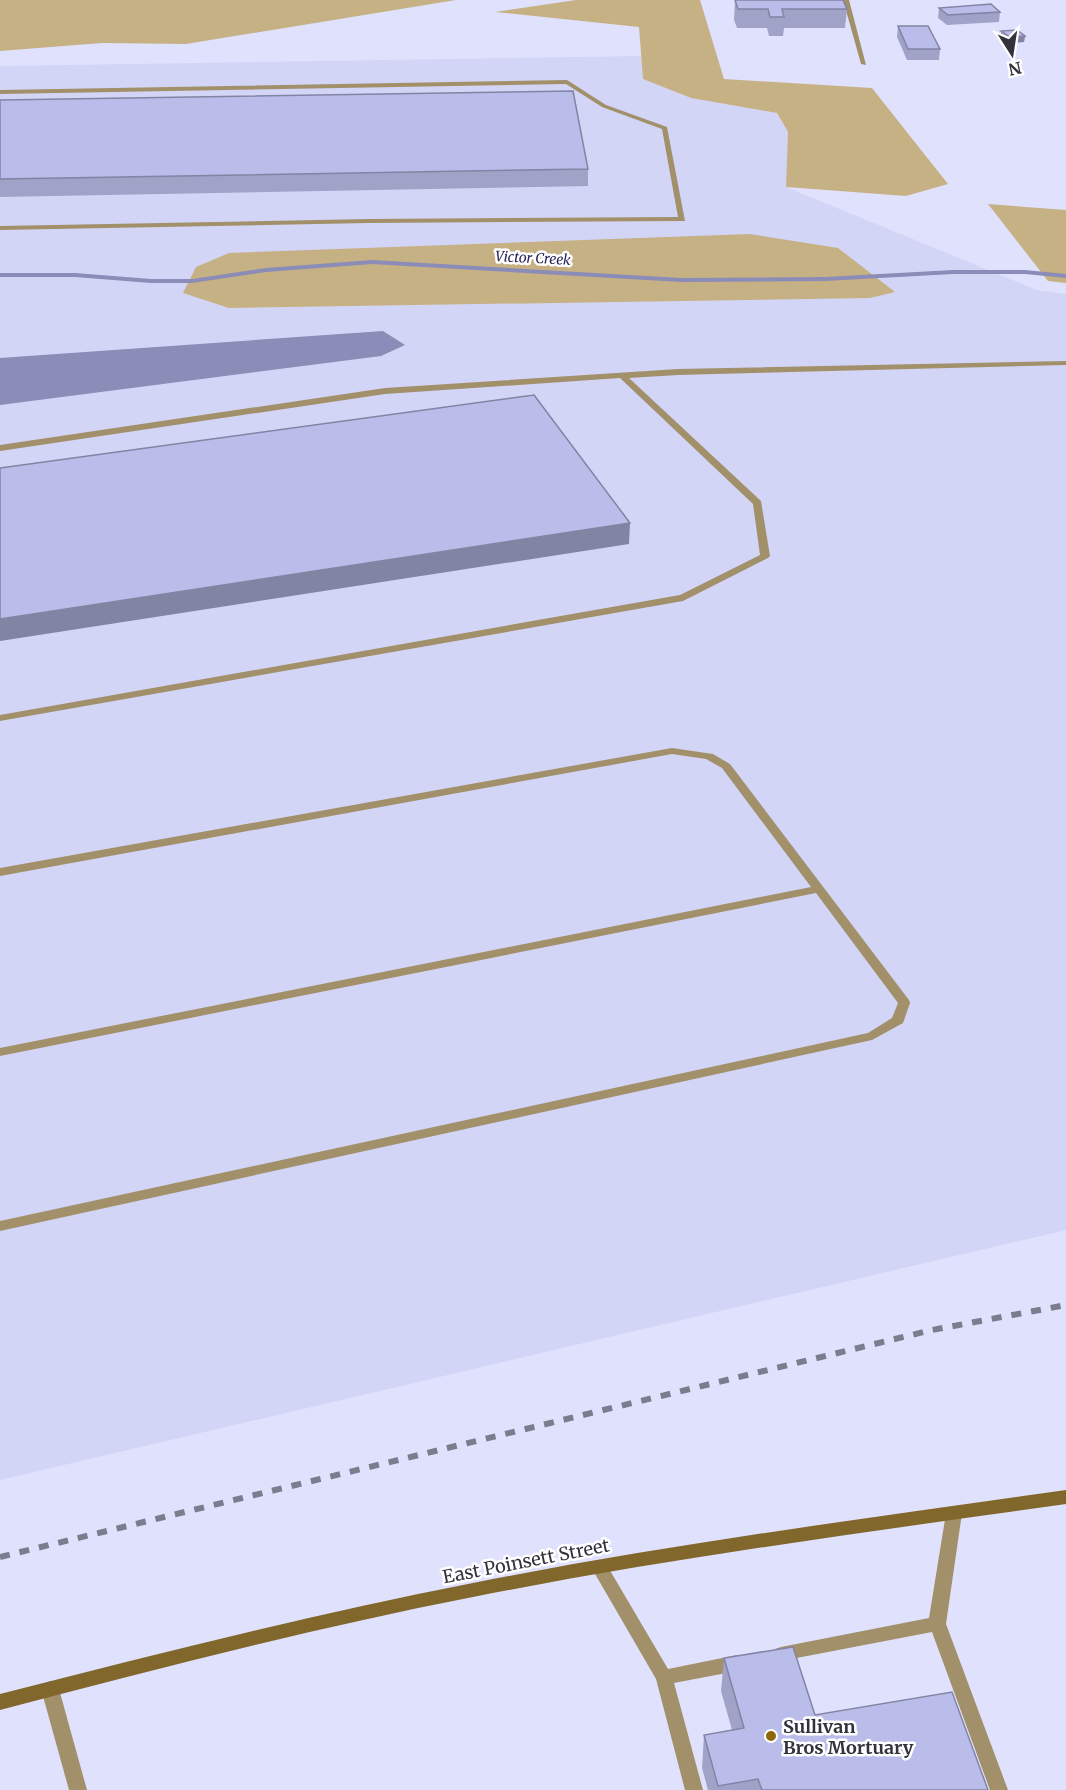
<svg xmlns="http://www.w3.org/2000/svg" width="1066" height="1790" font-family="Merriweather,serif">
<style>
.built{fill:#d3d5f7}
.green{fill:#c6b185}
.water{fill:#8b8cb7}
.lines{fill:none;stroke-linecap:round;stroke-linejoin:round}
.stream{fill:#8b8cb7;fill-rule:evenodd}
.lane{fill:#a2906b;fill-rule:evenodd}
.secondary{fill:#81672c;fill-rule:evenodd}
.rail{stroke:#7b7d8e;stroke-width:6;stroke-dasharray:10 10;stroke-linecap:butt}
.wall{fill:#a0a2c8}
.shaded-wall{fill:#8284a3}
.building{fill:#babce9;stroke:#8284a3;stroke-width:1.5}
.poi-dot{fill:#8b6908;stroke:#fff;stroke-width:2}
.labels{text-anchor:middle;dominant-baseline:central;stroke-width:5;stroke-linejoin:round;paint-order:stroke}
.far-water-label{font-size:14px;font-style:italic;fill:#2a265c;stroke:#fff}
.near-street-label{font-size:18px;fill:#31323c;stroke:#fff}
.near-poi-label{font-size:18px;font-weight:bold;fill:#31323c;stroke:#fff;text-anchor:start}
</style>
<rect width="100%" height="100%" fill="#e0e2fd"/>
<path class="built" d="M641,56L643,79L691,98L777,113L788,132L786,187L1037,290L1066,294V1230L0,1480V66Z"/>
<g class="green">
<path d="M0,0H456L186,44L102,43L0,51Z"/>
<path d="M576,0H700L724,79L872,88L948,184L906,196L786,187L788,132L777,113L691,98L643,79L639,27L495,12Z"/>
<path d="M988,204L1066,210V283L1048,281Z"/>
<path d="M750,234L838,248L895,292L870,298L229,308L183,293L196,267L229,253Z"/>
</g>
<path class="water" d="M383,331L405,345L381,356L0,405V358Z"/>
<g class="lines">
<path class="stream" d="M372,260L681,278L825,277L953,270H1025L1066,274V278L1025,274H953L825,281L681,282L372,264L266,272L192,283H151L75,277H0V273H75L151,279H192L266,268Z"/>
<g class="lane">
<path d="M843,0H849L866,65L861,64Z"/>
<path d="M567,80L606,105L667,127L685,221L368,223L0,230V226L368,219L678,217L662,129L602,107L566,84L0,94V90Z"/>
<path d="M1066,361V365L678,375L629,378L761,501L770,556L768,558L683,601L0,721V715L680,595L760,555L753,504L620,378L385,394L0,451V445L385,388L678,369Z"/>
<path d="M672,748L713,754L730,764L909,1000L910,1003L903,1023L872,1040L0,1231V1221L868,1033L892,1018L898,1003L816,893L0,1056V1048L811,887L722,768L706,759L672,754L0,876V868Z"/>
<path d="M954,1506L960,1508L962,1513L946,1624L1008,1790H990L932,1632L781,1661L775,1659L772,1654L775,1649L781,1647L929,1618L946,1513L948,1508Z"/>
<path d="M599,1560L605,1562L668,1669L737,1655L743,1658L746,1663L743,1668L737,1671L674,1683L703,1790H685L656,1679L591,1567L593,1562Z"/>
<path d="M50,1681L56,1684L59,1689L87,1790H69L41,1689L44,1684Z"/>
</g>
<path class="secondary" d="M1066,1490V1504C868,1532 669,1558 473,1597C314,1628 157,1669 0,1710V1694C157,1654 314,1614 473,1583C669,1544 868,1518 1066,1490Z"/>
<path class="rail" d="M0,1557L932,1330L1066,1305"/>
</g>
<g class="wall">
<path d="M735,0L847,9L845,28H784L783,36H769L767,28H737L734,20Z"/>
<path d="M939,8L1000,12L999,22L947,25L938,18Z"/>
<path d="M898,26L940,49L939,60H907L897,37Z"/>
<path d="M1001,31L1025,36L1024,42L1009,43L1001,36Z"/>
<path d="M0,100L588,169V186L0,197Z"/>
<path d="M724,1658L815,1715L988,1790H708L702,1768L704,1735L732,1730L721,1691Z"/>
</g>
<g class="shaded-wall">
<path d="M1025,36L1024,42L1009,43L1010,37Z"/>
<path d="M630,523L629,544L0,641V619Z"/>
</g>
<g class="building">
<path d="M735,0H843L847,9H782L784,17H770L768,9H738Z"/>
<path d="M991,4L1000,12L948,15L939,8Z"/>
<path d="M898,26H928L940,49H908Z"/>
<path d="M1017,30L1025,36L1010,37L1001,31Z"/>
<path d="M573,91L588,169L0,179V100Z"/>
<path d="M534,395L630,523L0,619V468Z"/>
<path d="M793,1647L815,1715L952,1692L988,1790H762L758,1779L718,1786L704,1735L744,1728L724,1658Z"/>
</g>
<circle class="poi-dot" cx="771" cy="1736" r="6"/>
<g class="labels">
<g class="far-water-label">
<text transform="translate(533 258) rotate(3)">Victor Creek</text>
</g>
<g class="near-street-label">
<text transform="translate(526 1561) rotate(-11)">East Poinsett Street</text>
</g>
<g class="near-poi-label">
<text x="783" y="1726">Sullivan<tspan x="783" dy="21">Bros Mortuary</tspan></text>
</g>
</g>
<g transform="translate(1012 54) rotate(168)" stroke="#ffffff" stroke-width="4.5" paint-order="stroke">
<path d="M0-4.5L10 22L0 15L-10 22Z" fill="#31323c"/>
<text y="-9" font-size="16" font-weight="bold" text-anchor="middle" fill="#31323c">N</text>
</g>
</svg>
